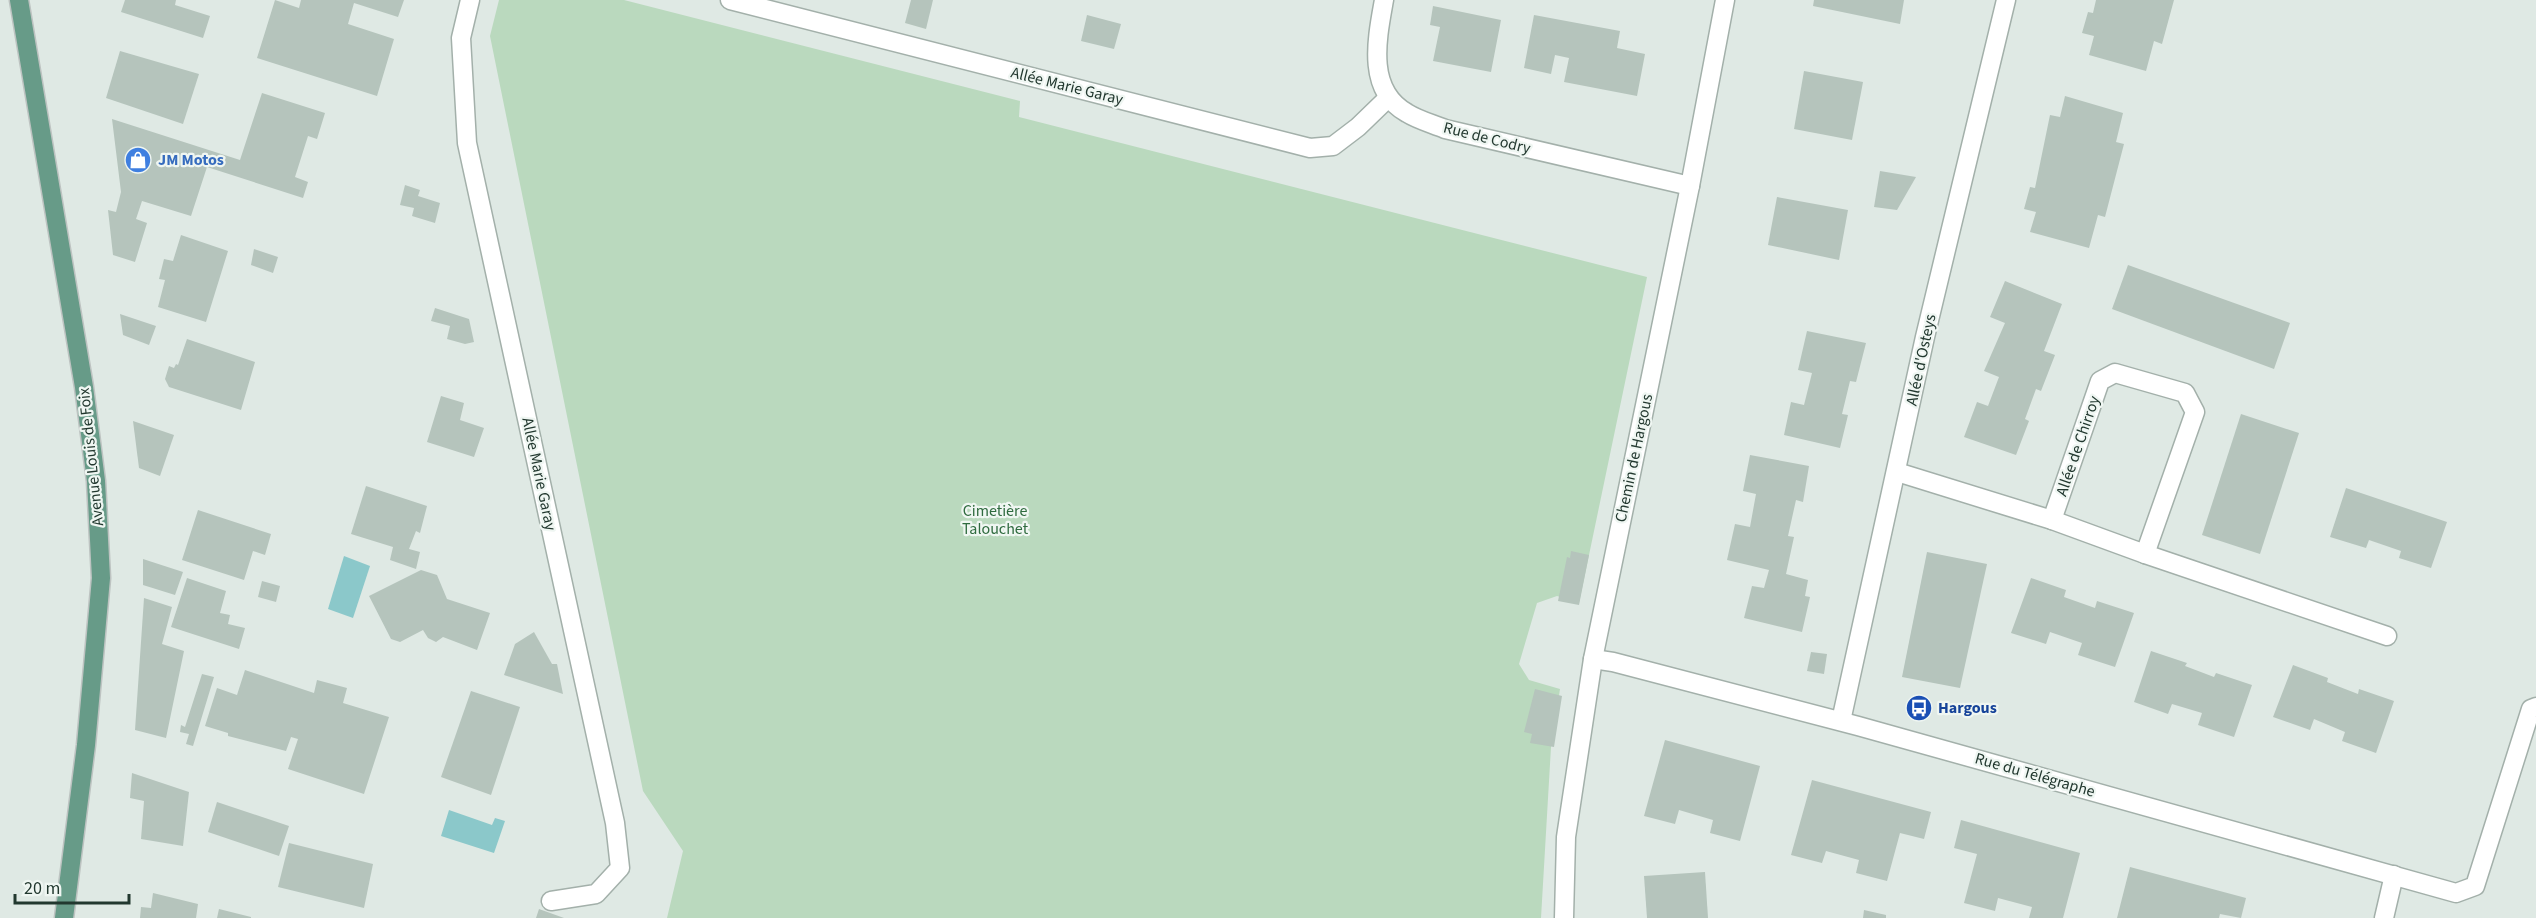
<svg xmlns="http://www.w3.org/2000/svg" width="2536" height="918" font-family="'Source Sans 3',sans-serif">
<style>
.green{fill:#bad9be}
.water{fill:#8bc8ca}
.building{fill:#b5c4bc}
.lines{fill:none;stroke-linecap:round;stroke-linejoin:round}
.minor-casing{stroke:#a3b0aa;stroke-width:21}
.major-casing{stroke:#bdc3c1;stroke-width:21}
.minor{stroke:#fff;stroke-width:18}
.major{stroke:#679b88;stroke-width:18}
.labels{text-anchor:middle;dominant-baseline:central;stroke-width:4.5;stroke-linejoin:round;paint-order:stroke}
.street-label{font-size:16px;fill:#22382f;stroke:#eff6f2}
.shop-label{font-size:16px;font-weight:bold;fill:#366cbe;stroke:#eff6f2;text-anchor:start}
.park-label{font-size:16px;fill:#2f6b3f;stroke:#eff6f2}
.transit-label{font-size:16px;font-weight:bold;fill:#164399;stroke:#eff6f2;text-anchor:start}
</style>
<rect width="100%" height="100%" fill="#dfe9e4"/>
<path class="green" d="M499,0H624L1020,101L1019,117L1647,277L1579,603L1557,596L1537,603L1519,664L1529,680L1560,689L1551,747L1541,918H667L683,851L643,791L490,36Z"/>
<g class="water">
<path d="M344,556L370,566L353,618L328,609Z"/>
<path d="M449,810L492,825L495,818L505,821L494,853L441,836Z"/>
</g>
<g class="building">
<path d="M125,0H176L175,5L210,16L203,38L121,12Z"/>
<path d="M275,0L299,8L301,0H404L398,17L354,3L348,24L394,39L377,96L257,58Z"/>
<path d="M911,0H933L926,29L905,23Z"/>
<path d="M1814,0H1904L1900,24L1813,6Z"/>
<path d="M2096,0H2174L2162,44L2154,41L2146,71L2089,55L2094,36L2082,33L2088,12L2093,13Z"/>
<path d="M1433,6L1501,20L1491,72L1433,61L1440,27L1430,25Z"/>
<path d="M1087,15L1121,24L1114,49L1081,41Z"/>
<path d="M1534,15L1620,31L1617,48L1645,54L1637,96L1564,82L1569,58L1555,55L1551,74L1524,68Z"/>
<path d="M120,51L199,74L183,124L106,98Z"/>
<path d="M1804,71L1863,82L1852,140L1794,129Z"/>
<path d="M262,93L325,113L317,139L308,136L295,177L308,182L303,198L207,167L191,216L142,201L136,219L147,223L135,262L113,255L108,210L116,212L121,192L112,119L240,160Z"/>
<path d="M2065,96L2123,113L2116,142L2124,144L2105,217L2098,215L2089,248L2030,232L2036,212L2024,209L2030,187L2035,188L2050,115L2060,117Z"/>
<path d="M1880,171L1916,177L1897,210L1874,207Z"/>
<path d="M405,185L420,190L418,196L440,203L435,223L412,216L414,208L400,205Z"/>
<path d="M1777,197L1848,210L1839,260L1768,245Z"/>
<path d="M181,235L228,251L206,322L158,307L165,280L159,279L164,259L173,261Z"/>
<path d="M254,249L278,257L273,273L251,265Z"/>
<path d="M2128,265L2290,323L2274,369L2112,309Z"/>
<path d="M2005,281L2062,304L2044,351L2055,355L2041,391L2036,389L2025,419L2029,421L2016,455L1964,437L1977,402L1988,406L1999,377L1984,371L2005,323L1990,317Z"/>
<path d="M435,308L469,319L474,342L465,344L447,339L450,326L431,321Z"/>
<path d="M120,314L156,326L149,345L123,335Z"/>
<path d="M1807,331L1866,343L1856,382L1850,381L1842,414L1848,415L1840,448L1784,435L1791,402L1804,405L1812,373L1798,370Z"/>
<path d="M187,339L255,362L241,410L169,387L165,379L169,366L174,368L176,364L178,365Z"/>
<path d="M441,396L464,403L460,420L484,428L474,457L427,442Z"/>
<path d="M2241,414L2299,433L2260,554L2202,535Z"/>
<path d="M133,421L174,435L160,476L139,468Z"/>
<path d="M1750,455L1809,466L1803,502L1796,500L1788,536L1794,537L1786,574L1808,580L1805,596L1810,597L1802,632L1744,618L1752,586L1764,588L1769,570L1727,560L1735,524L1750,527L1756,494L1743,491Z"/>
<path d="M366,486L427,506L420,533L416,531L409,549L420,552L416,569L390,560L393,547L351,534Z"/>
<path d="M2346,488L2447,522L2431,568L2399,558L2401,551L2369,540L2366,548L2330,537Z"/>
<path d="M198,510L271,534L265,555L253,551L244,580L182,560Z"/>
<path d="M1571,551L1589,555L1579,605L1558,601L1567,557L1570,558Z"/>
<path d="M1927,552L1987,564L1960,688L1902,677Z"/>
<path d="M143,559L183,572L175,595L143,585Z"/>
<path d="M421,570L437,575L447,599L490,613L477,650L443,637L436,642L428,638L423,630L400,642L391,639L369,596Z"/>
<path d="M187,578L226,591L220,613L230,615L228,624L245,628L239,649L171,627Z"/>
<path d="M2031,578L2066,590L2064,597L2095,608L2097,601L2134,613L2115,667L2078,655L2082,643L2050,632L2046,644L2011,633Z"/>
<path d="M262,581L280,586L276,602L258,597Z"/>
<path d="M144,598L172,607L162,644L184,651L166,738L135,730Z"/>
<path d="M534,632L552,664H557L563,694L504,675L515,644Z"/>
<path d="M2151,651L2187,663L2185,666L2214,677L2216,673L2252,685L2234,737L2198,725L2202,713L2172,704L2168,714L2134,702Z"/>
<path d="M1811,652L1827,654L1824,674L1807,671Z"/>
<path d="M2293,665L2328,678L2327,682L2358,694L2359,689L2394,701L2376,753L2342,741L2345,732L2314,719L2310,730L2273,717Z"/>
<path d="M245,670L314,693L317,680L347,688L343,703L389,717L364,794L288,769L298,739L291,737L286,751L228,736V733L205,726L217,688L237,695Z"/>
<path d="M202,674L214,677L193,746L186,744L189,734L180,732L181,725L185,727Z"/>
<path d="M1535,689L1562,696L1554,747L1530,743L1532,734L1524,732Z"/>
<path d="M471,691L520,707L491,795L441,777Z"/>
<path d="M1665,740L1760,766L1740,841L1710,833L1713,820L1679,810L1675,824L1644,816Z"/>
<path d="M132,773L189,792L183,846L141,839L144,801L130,798Z"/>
<path d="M1812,780L1931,812L1924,839L1900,833L1887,881L1856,873L1859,860L1826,851L1822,863L1791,855Z"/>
<path d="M217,802L289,826L279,856L208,832Z"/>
<path d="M1961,820L2080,853L2063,918H2029L2032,907L1998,898L1995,911L1964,903L1977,854L1954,848Z"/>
<path d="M289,843L373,864L364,908L278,887Z"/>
<path d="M2130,867L2246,898L2241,918L2220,914L2219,918H2117Z"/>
<path d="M1705,872L1708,918H1647L1644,876Z"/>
<path d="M153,893L198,904L196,918H140L141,907L151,908Z"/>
<path d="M219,909L251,917V918H217Z"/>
<path d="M539,909L564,918H536Z"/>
<path d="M1864,910L1886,915V918H1863Z"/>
</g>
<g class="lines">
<defs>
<g id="minor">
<path d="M470,0L461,38L467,143L615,823L620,868L596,894L551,901"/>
<path d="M730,0L1310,148L1333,146L1358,127L1388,98"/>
<path d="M1384,0C1377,39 1366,90 1407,113C1418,120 1433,124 1445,129L1690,186"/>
<path d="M1897,472L2052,520L2145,554L2387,636"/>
<path d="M2052,520L2100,381L2115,373L2185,393L2195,412L2145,554"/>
<path d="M1593,659L1613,662L1858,726L2456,893L2475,886L2531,709L2536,707"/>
<path d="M1841,721L1925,337L2006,0"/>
<path d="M1564,918L1566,837L1593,659L1690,186L1725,0"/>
<path d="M2384,918L2394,875"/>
</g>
<path id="major" d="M19,0L84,387L96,481L101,578L86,745L64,918"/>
</defs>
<use href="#minor" class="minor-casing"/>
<use href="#major" class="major-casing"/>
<use href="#minor" class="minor"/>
<use href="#major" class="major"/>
</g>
<defs>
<symbol id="shop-disc" viewBox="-11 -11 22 22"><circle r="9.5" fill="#3f7fe0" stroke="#eff6f2"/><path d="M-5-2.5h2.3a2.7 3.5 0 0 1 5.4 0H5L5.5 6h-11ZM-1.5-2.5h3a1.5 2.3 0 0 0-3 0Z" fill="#fff"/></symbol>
<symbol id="bus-disc" viewBox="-11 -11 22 22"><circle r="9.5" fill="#1a4fb4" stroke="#eff6f2"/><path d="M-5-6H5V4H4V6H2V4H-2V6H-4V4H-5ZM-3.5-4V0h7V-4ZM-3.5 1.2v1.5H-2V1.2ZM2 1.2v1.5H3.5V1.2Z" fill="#fff"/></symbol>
</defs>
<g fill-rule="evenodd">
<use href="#shop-disc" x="123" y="145" width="30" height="30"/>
<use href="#bus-disc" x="1904" y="693" width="30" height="30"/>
</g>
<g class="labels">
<g class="street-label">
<text transform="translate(1067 86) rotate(14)">Allée Marie Garay</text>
<text transform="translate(1487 138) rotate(14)">Rue de Codry</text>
<text transform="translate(1921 360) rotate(-78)">Allée d'Osteys</text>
<text transform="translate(2078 446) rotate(-71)">Allée de Chirroy</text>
<text transform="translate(91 457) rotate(-96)">Avenue Louis de Foix</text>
<text transform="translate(1634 458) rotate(-78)">Chemin de Hargous</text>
<text transform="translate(539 474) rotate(78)">Allée Marie Garay</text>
<text transform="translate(2035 775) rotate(16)">Rue du Télégraphe</text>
</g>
<g class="shop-label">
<text x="158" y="160">JM Motos</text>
</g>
<g class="park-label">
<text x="995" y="511">Cimetière<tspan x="995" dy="18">Talouchet</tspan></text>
</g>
<g class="transit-label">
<text x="1938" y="708">Hargous</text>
</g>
</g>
<path d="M15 894v9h114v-9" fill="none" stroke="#22382f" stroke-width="3"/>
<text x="24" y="894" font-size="18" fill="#22382f" stroke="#eff6f2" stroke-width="4.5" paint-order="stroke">20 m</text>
</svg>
